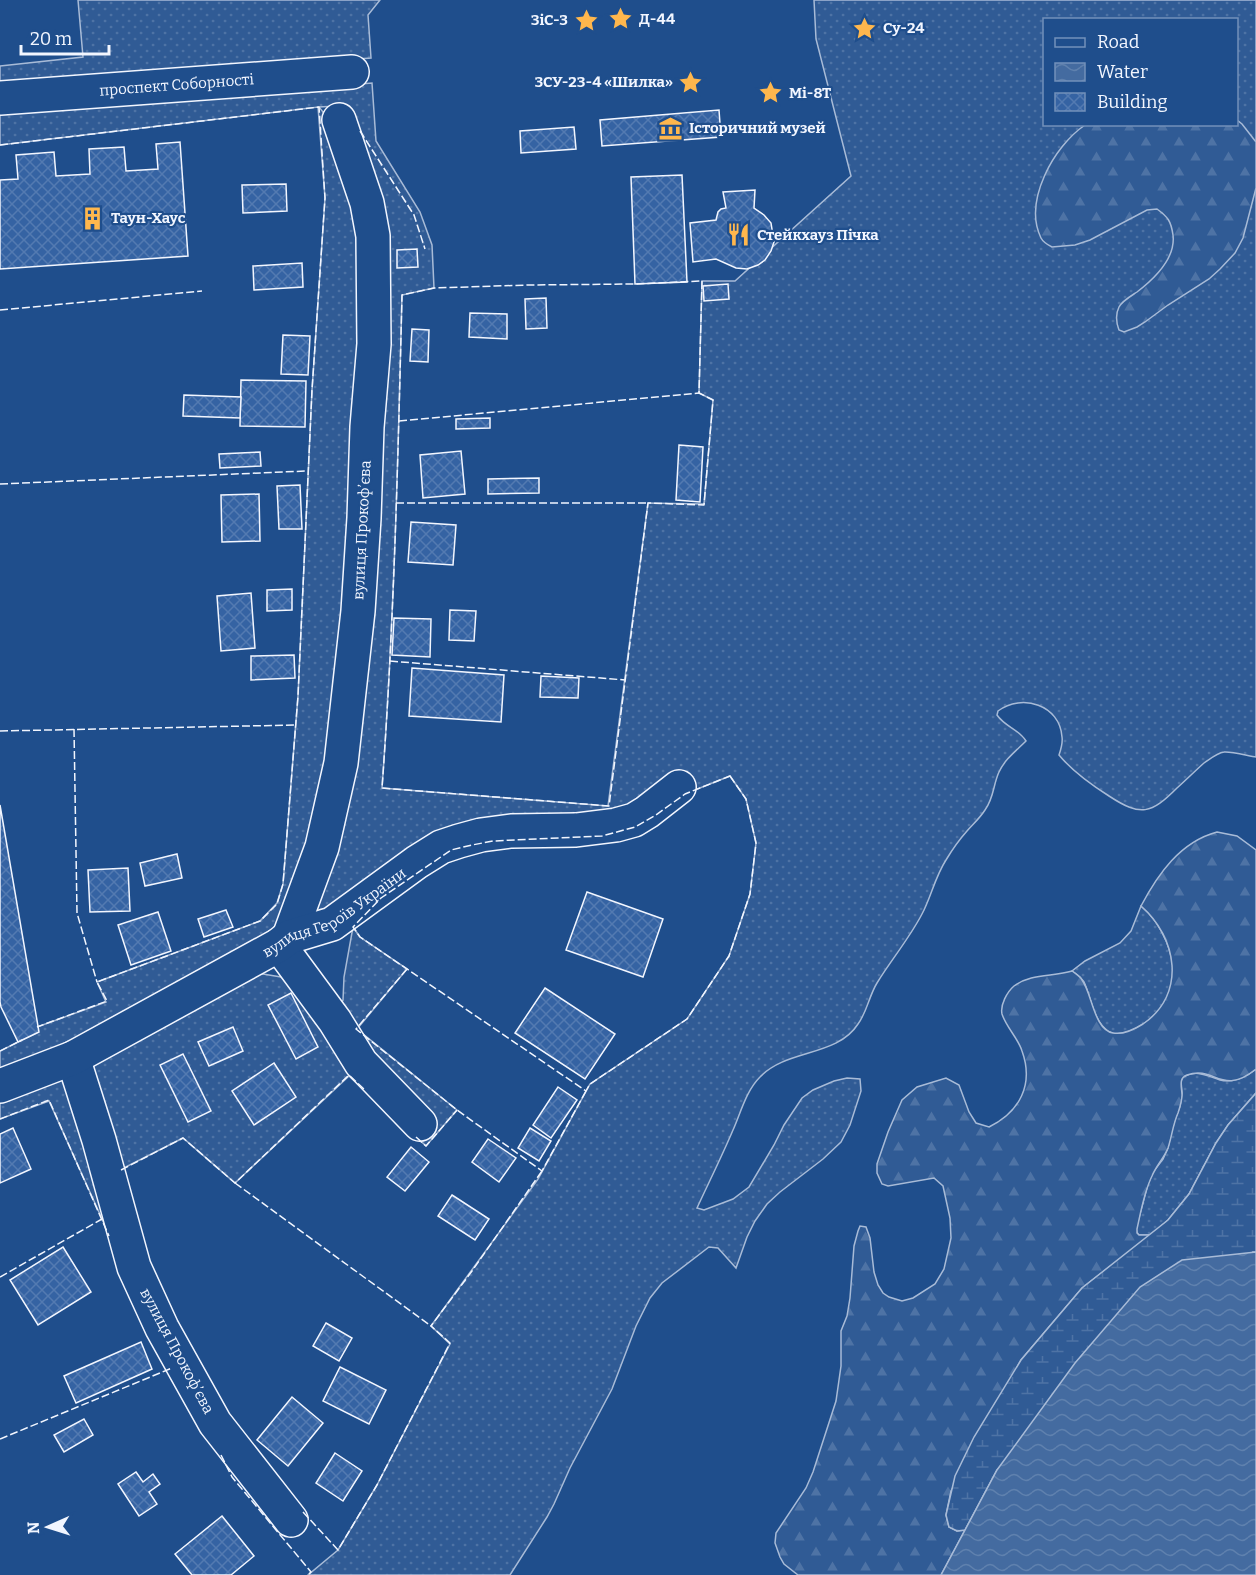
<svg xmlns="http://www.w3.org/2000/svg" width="1256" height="1575" font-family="Bitter,serif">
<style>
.grass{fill:url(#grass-dots);stroke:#a8bbd7;stroke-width:1.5;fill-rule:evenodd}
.forest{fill:url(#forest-firs);stroke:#a8bbd7;stroke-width:1.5}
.wetland{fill:url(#wetland-marsh);stroke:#a8bbd7;stroke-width:1.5}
.water{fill:url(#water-waves);stroke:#a8bbd7;stroke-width:1.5}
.building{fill:url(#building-cross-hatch);stroke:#f2f6ff;stroke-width:1.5}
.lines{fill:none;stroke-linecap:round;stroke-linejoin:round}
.minor-casing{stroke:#f2f6ff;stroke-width:36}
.minor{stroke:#1f4e8c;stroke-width:33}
.fence{stroke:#f2f6ff;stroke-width:1.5;stroke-dasharray:8 3;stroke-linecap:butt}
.labels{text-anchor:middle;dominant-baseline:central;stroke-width:4.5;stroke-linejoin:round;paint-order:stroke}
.poi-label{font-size:15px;font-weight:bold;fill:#f2f6ff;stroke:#1f4e8c;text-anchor:start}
.street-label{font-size:15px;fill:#f2f6ff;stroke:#1f4e8c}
</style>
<defs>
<pattern id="grass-dots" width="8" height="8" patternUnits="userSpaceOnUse" patternTransform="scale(1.5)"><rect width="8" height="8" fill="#305b95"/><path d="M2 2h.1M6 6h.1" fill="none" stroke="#4e73a5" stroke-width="1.8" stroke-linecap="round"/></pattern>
<pattern id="forest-firs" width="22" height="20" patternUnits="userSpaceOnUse" patternTransform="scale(1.5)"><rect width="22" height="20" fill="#305b95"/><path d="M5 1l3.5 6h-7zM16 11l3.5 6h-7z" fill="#4e73a5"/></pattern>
<pattern id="wetland-marsh" width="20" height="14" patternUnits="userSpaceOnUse" patternTransform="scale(1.5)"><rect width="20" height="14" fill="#305b95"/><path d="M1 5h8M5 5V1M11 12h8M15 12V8" fill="none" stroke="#4e73a5"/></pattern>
<pattern id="water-waves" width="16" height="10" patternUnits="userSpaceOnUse" patternTransform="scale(1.5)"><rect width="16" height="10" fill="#446ba0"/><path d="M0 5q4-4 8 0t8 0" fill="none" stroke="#5f81ae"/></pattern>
<pattern id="building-cross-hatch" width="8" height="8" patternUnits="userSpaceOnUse" patternTransform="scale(1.5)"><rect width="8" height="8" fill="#3563a3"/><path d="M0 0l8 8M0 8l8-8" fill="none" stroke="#537ab1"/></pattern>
</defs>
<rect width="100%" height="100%" fill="#1f4e8c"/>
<g class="grass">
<path d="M78,0H380L368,15L371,58L0,86V66L83,57Z"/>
<path d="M814,0H1256V757C1249,756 1230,751 1224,752C1217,753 1210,759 1204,763C1195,771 1186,780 1177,788C1151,814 1141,817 1109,796C1090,784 1073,772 1059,755C1061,749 1063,743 1062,737C1060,705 1022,693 998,711L997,715C1005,727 1019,729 1026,741C1016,751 1005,759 999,772C993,785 994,798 985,810C980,818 973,824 967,831C959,840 952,850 946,860C935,877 931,897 922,914C909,939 891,960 877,983C869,996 867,1012 858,1024C837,1057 786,1049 760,1077C746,1091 741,1112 733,1130C722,1156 709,1182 697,1208L704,1210L733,1199L749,1187L774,1145L784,1125L802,1098L813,1090L834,1081L847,1078L860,1079L861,1091L850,1125L841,1142L823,1159L780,1192L767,1204L755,1221L747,1237L736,1268L718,1248L709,1247L662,1283L650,1298L636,1326L612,1389L570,1468L554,1504L547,1517L510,1575H308L338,1550L377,1485L450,1344L431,1326L538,1179L590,1084L687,1019L729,956L750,894L756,843L746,799L730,776L685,794L666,788L636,810L615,820L487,822L461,829L437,840L365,888L326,917L311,924H304L303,921L324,872L352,777L360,718L370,599L385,354L379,233L370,192L339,106L319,107L338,131L362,217L365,284L356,507L335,689L321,786L301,885L274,933L234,958L45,1056L0,1072V1051L38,1032L37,1027L106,1002L97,982L260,921L277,903L283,884L298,696L312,390L325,198L318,107L0,145V114L372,83L376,141L420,212L432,245L434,288L402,295C398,460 394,624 382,788L608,806L648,503L704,504L713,400L699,393L702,281H735L851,176L816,39ZM1044,20H1236V124H1044Z"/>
<path d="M1141,906C1162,924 1177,956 1172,984C1170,992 1165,1003 1160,1009C1151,1021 1123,1041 1108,1031C1093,1021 1091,996 1084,982L1080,977L1072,971L1085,961L1120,943L1131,931Z"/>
<path d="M353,927L360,937L407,969L357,1029L457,1110L426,1146L349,1076L235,1183L183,1138L116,1172L82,1065L257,973L281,977L298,988L339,1008L343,1000L344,977Z"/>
<path d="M1256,1069V1093L1228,1125L1216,1143L1189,1194L1168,1220L1151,1235H1139L1137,1233L1136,1229L1148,1184L1153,1172L1163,1159L1168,1148L1172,1128L1180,1106L1182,1093L1181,1081L1183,1077C1197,1069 1207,1076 1220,1080C1233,1083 1246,1077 1256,1069Z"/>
<path d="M61,1077L75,1084L111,1239L49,1101L0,1119V1095Z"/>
</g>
<g class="forest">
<path d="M1237,120L1242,124L1256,142V188L1243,238L1235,253L1220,269L1209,279L1168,305L1145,322L1137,327L1124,332L1119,330C1116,322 1115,315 1119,307C1122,301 1131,296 1137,292C1154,279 1176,259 1173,235C1171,221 1168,217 1157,209L1147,210L1090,240L1075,245L1052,247C1048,245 1043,242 1041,238C1023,201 1054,146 1085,125L1236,124Z"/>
<path d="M1217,832L1237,836L1256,850V1069C1221,1097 1215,1065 1187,1075C1178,1078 1182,1088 1182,1095C1182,1101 1180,1107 1178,1113C1173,1124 1172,1136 1168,1148C1164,1158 1156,1166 1152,1176C1144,1192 1141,1211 1137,1229V1233L1139,1235H1151L1082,1288L1021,1360L951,1491L946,1515L949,1527L957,1531L965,1530L941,1575H798L784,1564L780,1557L775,1543L776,1533L806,1488L813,1472L836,1401L841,1366V1331L847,1316L850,1298L854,1246L858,1231L860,1226L866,1227L870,1238L874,1272L878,1285L883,1293L889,1297L902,1301L913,1298L935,1284L944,1269L951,1238L950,1218L943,1186L934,1178L888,1186L882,1184L877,1173V1164L888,1132L902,1100L917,1087L946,1078L959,1085L969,1112L976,1123L989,1127C1020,1112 1034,1084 1022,1051C1018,1038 1006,1027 1002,1014C1000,1005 1007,992 1014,986C1031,973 1053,977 1072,971C1076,974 1080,976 1082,980C1092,993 1094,1030 1113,1033C1124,1035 1135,1029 1143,1024C1187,994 1177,937 1141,906C1158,874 1180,842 1217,832Z"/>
</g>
<path class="wetland" d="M1256,1093V1252H1253L997,1470L965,1530L957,1531L949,1527L946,1515L955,1476L974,1437L1021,1360L1082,1288L1168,1220L1189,1194L1216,1143L1228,1125Z"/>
<path class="water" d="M1256,1252V1575H941L997,1470L1075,1363L1140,1287L1182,1260Z"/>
<g class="building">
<path d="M719,110L721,137L602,146L600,120Z"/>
<path d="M574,127L576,149L521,153L520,131Z"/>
<path d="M180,142L188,256L0,269V180L18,179L16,155L54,152L56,176L90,174L89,149L124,147L126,171L158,169L156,144Z"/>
<path d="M682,175L687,282L635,284L631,177Z"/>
<path d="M286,184L287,211L243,213L242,185Z"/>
<path d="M755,190L754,208L764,215L771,223L774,242L771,251L765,260L758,265L747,269L736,268L716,259L693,262L690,223L716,220L718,212L721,209L726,208L723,192Z"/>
<path d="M417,249L418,267L397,268V250Z"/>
<path d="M302,263L303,287L254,290L253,266Z"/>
<path d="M728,284L729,299L704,301L703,286Z"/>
<path d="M546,298L547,328L526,329L525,299Z"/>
<path d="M470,313L507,314V339L469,337Z"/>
<path d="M412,329L429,330L428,362L410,361Z"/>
<path d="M283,335L310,336L308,375L281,374Z"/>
<path d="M241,380L306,381L305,427L240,426Z"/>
<path d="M184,395L241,397L240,418L183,416Z"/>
<path d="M490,418V428L456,429V419Z"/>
<path d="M679,445L703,447L700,502L676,500Z"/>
<path d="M461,451L465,494L423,498L420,455Z"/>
<path d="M260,452L261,466L220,468L219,454Z"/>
<path d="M539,478V493L488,494V479Z"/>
<path d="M300,485L302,529H279L277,486Z"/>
<path d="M259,494L260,541L222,542L221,495Z"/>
<path d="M411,522L456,525L453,565L408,562Z"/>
<path d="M292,589V610L267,611V590Z"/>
<path d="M251,593L255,648L221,651L217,596Z"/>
<path d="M450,610L476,611L474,641L449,640Z"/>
<path d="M394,618L431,619L430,657L392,655Z"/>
<path d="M294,655L295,678L251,680V656Z"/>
<path d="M412,668L504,675L501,722L409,716Z"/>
<path d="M541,676L579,678L578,698L540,697Z"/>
<path d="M0,805L39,1032L18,1042L1,1007L0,1002Z"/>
<path d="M177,854L182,878L145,886L140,863Z"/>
<path d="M128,868L130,911L90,912L88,870Z"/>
<path d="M587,892L663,919L643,977L566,950Z"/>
<path d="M226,910L233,927L204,937L198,919Z"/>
<path d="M158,912L171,951L131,965L118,925Z"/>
<path d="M545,988L615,1034L585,1079L515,1033Z"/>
<path d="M291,993L318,1047L296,1059L268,1005Z"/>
<path d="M233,1027L243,1051L209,1066L198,1042Z"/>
<path d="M183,1054L211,1111L188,1122L160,1065Z"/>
<path d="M274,1063L296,1097L254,1125L232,1091Z"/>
<path d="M558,1087L577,1100L551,1138L533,1125Z"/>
<path d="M13,1128L31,1169L0,1183V1134Z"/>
<path d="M530,1128L551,1141L539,1161L518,1148Z"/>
<path d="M488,1139L516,1158L499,1182L472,1162Z"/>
<path d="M411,1147L429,1162L405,1191L387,1177Z"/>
<path d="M452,1195L489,1219L475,1240L438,1216Z"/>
<path d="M63,1247L91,1292L38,1325L10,1280Z"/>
<path d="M326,1323L352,1338L339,1361L313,1346Z"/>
<path d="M141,1342L152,1369L76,1403L64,1376Z"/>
<path d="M340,1367L386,1390L369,1424L323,1401Z"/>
<path d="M292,1397L323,1423L288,1466L257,1440Z"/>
<path d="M84,1419L93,1435L64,1452L54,1435Z"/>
<path d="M335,1453L362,1471L343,1501L316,1483Z"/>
<path d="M136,1472L143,1482L153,1474L160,1484L149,1492L157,1504L139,1516L118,1484Z"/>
<path d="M222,1516L254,1556L231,1575H192L175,1554Z"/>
</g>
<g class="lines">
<defs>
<g id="minor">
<path id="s1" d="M0,98L352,72"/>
<path d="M289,937L322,847L341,763L358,611L364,518L367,427L374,344L373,236L367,203L339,120"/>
<path d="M279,945L335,1021L361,1063L420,1124"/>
<path d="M73,1058L99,1140L134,1267L162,1328L215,1423L291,1520"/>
<path id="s2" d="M0,1086L73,1058L279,945L289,937L332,924L417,862L441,847L459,841L481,835L511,831L576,830L616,825L634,820L647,812L679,787"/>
</g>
</defs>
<use href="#minor" class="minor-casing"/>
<use href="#minor" class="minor"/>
<g class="fence">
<path d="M360,131L414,215L425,249"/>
<path d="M0,145L319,107L325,198L312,390L298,696L283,884L277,904L260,921L97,982L107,1001L37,1027"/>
<path d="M702,281L699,393L713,400L704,505L648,503L609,806L382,788C394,624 398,460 402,295L434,288L529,285L635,284Z"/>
<path d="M0,310L202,291"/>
<path d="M399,421L699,393"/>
<path d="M0,484L306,471"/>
<path d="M396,503H648"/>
<path d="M390,661L625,680"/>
<path d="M74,729L77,913L97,982"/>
<path d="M0,731L296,725"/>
<path d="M730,776L746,799L756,843L750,894L729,956L687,1019L590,1084L586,1091L360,937L353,927L381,898L451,850L472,845L493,841L602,836L635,827L656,815L685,794Z"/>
<path d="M407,969L356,1029L457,1110L542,1171L586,1091"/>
<path d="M0,1051L22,1040"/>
<path d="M0,1119L49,1100L109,1236"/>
<path d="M416,1137L426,1146L457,1110"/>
<path d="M121,1170L183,1138L235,1183L349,1075L366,1091"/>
<path d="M235,1183L431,1326"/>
<path d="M0,1277L102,1219"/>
<path d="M0,1439L172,1368"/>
<path d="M221,1455L232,1477L311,1572L308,1575"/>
<path d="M303,1512L338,1550L377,1485L450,1343L431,1326L472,1271L542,1171"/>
</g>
</g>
<defs>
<symbol id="sight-bare" viewBox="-9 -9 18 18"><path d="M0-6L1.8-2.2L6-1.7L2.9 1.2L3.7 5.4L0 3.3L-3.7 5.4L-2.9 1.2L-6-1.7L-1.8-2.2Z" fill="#ffb74d" stroke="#1f4e8c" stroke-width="2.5" paint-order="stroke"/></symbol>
<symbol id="museum-bare" viewBox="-9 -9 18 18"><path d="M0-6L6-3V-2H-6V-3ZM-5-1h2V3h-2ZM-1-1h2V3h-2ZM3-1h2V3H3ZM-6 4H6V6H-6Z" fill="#ffb74d" stroke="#1f4e8c" stroke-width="2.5" paint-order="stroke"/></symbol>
<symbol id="building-bare" viewBox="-9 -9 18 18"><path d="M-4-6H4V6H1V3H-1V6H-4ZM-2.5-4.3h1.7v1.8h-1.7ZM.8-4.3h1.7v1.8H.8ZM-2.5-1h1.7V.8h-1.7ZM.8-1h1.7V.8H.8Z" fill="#ffb74d" stroke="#1f4e8c" stroke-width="2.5" paint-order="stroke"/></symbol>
<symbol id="restaurant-bare" viewBox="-9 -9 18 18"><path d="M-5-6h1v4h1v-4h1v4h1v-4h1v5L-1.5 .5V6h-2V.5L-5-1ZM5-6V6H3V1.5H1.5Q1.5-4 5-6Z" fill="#ffb74d" stroke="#1f4e8c" stroke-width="2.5" paint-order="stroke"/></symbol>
</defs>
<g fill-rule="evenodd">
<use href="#sight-bare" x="604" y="2" width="33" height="33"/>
<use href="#sight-bare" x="570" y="4" width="33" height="33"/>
<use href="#sight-bare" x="848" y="12" width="33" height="33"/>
<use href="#sight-bare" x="674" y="66" width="33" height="33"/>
<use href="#sight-bare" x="754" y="76" width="33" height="33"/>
<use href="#museum-bare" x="654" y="112" width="33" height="33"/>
<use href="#building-bare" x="76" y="202" width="33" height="33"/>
<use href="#restaurant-bare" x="722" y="218" width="33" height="33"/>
</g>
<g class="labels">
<g class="poi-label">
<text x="639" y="19">Д-44</text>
<text x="568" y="20" text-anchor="end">ЗіС-3</text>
<text x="883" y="28">Су-24</text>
<text x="673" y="82" text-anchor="end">ЗСУ-23-4 «Шилка»</text>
<text x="789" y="93">Мі-8Т</text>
<text x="689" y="128">Історичний музей</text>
<text x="111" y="218">Таун-Хаус</text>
<text x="757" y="235">Стейкхауз Пічка</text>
</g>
<g class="street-label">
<text stroke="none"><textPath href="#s1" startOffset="177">проспект Соборності</textPath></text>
<text transform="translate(362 530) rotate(-87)">вулиця Прокофʼєва</text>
<text stroke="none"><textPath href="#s2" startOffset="378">вулиця Героїв України</textPath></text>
<text transform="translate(177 1351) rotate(62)">вулиця Прокофʼєва</text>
</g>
</g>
<rect x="1043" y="18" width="195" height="108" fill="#1f4e8c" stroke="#7391ba" stroke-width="1.5"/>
<rect x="1055" y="38" width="30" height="9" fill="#1f4e8c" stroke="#7391ba" stroke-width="1.5"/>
<text x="1097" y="48" font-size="18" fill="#f2f6ff">Road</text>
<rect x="1055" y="63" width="30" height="18" fill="url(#water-waves)" stroke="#7391ba" stroke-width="1.5"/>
<text x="1097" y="78" font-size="18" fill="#f2f6ff">Water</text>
<rect x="1055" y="93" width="30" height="18" fill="url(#building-cross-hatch)" stroke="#7391ba" stroke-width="1.5"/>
<text x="1097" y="108" font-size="18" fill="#f2f6ff">Building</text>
<g transform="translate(48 1527) rotate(267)" stroke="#1f4e8c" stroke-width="4.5" paint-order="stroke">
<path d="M0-4.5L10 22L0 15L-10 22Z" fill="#f2f6ff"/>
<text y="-9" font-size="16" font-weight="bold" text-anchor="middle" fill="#f2f6ff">N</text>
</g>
<path d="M21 45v9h88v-9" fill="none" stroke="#f2f6ff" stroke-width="3"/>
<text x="30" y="45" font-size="18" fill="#f2f6ff" stroke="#1f4e8c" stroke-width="4.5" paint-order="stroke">20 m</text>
</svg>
